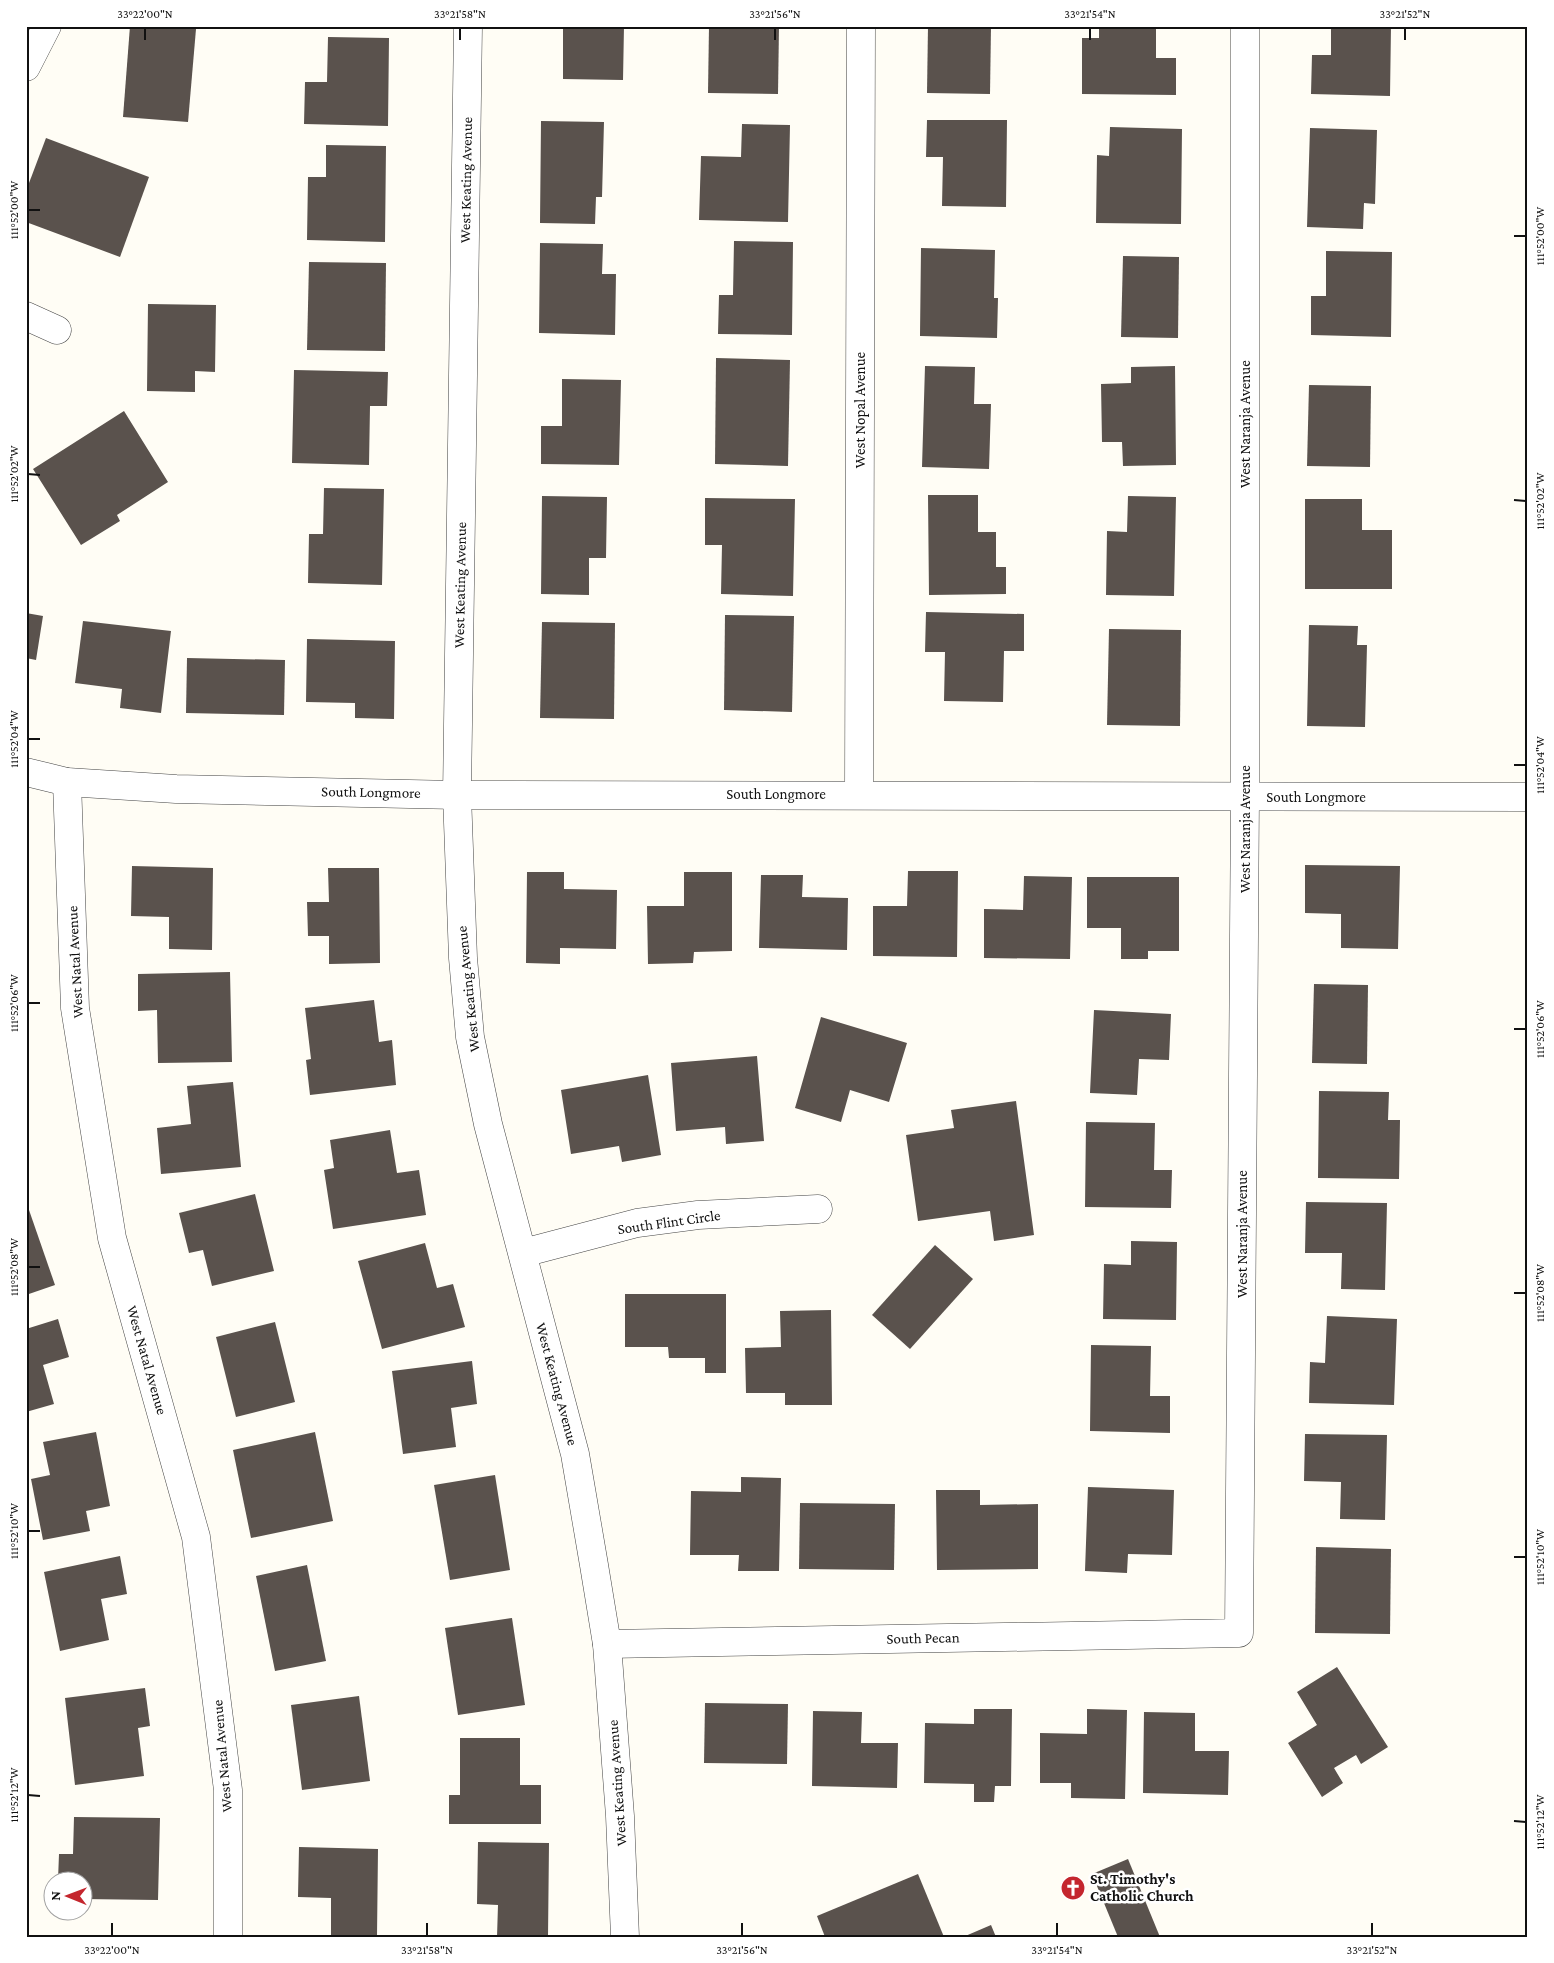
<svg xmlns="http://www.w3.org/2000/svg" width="1554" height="1963" font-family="'Crimson Pro',serif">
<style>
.building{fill:#5a524d}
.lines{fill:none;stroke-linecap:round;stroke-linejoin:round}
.minor-casing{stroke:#444;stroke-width:29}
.minor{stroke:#fff;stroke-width:28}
.ticks{fill:none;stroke:#111;stroke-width:2}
.labels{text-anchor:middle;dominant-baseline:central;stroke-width:5;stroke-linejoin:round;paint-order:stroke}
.street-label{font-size:15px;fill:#111;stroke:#fff}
.poi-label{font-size:15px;font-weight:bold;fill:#111;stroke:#fff;text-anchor:start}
.neatline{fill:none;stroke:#111;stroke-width:2}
.ticks-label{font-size:12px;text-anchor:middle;fill:#111}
</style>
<rect width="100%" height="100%" fill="#fffdf5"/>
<g class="building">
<path d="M130,26L196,29L188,122L123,117Z"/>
<path d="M540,26H624L623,80L563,79V29H540Z"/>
<path d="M709,26H779L778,94L708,93Z"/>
<path d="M928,26H991L990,94L927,93Z"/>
<path d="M1099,26H1156V58H1176V95L1082,94V38H1099Z"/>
<path d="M1331,26H1391L1390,96L1311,94L1312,55H1331Z"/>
<path d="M328,37L389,38L388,126L304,124L305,82H327Z"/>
<path d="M927,120H1007L1006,207L942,206L943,157H926Z"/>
<path d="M541,121L604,122L602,197H596L595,224L540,223Z"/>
<path d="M742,124L790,125L788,222L699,220L701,156L741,157Z"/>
<path d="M1110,127L1182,129L1181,224L1096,223L1097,155L1109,156Z"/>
<path d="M1310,128L1377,130L1375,204L1364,203L1363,229L1307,227Z"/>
<path d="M46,138L149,177L120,257L26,222V191Z"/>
<path d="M326,145L386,146L385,242L307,240L308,177H326Z"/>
<path d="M734,241L793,242L792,335L718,334L719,295H733Z"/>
<path d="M540,243L603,244L602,274H616L615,335L539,333Z"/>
<path d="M921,248L995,250L994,298H998L997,338L920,336Z"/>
<path d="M1326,251L1392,252L1391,337L1311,335V296H1326Z"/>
<path d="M1123,256L1179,257L1178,338L1121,337Z"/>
<path d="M309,262L386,263L385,351L307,350Z"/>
<path d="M148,304L216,305L215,372L195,371V392L147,391Z"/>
<path d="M716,358L790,360L788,466L715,464Z"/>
<path d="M925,366L975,367L974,404H991L989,469L922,467Z"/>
<path d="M1175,366L1176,465L1123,466L1122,442H1102L1101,384L1131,383V367Z"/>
<path d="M294,370L388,372L387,406H370L369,465L292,463Z"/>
<path d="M562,379L621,380L619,465L541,464V426H562Z"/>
<path d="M1309,385L1371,386L1370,467L1307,466Z"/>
<path d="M124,411L168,482L117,515L120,521L81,545L33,469Z"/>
<path d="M324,488L384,489L382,585L308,583L309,534H323Z"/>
<path d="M928,495H978V532H996V567H1006V594L929,595Z"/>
<path d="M542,496L607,497L606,558H589V595L541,594Z"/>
<path d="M1128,496L1176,497L1174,596L1106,595L1107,531L1127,532Z"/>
<path d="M705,498L795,499L793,596L721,594L722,545H705Z"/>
<path d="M1305,499H1362V530H1392V589H1305Z"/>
<path d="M926,612L1024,614V651H1004L1003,702L944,701L945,652H925Z"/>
<path d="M26,613L43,616L36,660L26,658Z"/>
<path d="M725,615L794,616L792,712L724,710Z"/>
<path d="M83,621L171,631L161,713L120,708L122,689L75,683Z"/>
<path d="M542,622L615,623L614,719L540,718Z"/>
<path d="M1309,625L1358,626L1357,645H1367L1365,727L1307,726Z"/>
<path d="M1109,629L1181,630L1180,726L1107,725Z"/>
<path d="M307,639L395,641L394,719L355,718V703L306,702Z"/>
<path d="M187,658L285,660L284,715L186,713Z"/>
<path d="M1305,865L1400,866L1398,949L1341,948V914L1305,913Z"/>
<path d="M132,866L213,868L212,950L169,949V917L131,916Z"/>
<path d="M328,868H379L380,963L329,964V936H308L307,902H329Z"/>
<path d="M908,871H958L957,957L873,956V906H907Z"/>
<path d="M527,872H564V889L617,890L616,949L560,948V964L526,963Z"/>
<path d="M684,872H732V951L694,952L693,963L648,964L647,906H684Z"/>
<path d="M761,875H803L802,897L848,898L847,950L759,948Z"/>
<path d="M1024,876L1072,877L1070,959L984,958V909L1023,910Z"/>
<path d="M1087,877H1179V951H1148V959H1121V928H1087Z"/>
<path d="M230,972L232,1062L158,1063L157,1010L138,1011V974Z"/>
<path d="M1314,984L1368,985L1367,1064L1312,1063Z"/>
<path d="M374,1000L379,1042L392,1040L396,1085L310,1095L306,1060L311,1059L305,1008Z"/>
<path d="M1094,1010L1171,1014L1169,1060L1139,1059L1137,1095L1090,1093Z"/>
<path d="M821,1017L907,1043L889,1102L850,1090L841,1122L795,1108Z"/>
<path d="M757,1056L764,1141L726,1144L725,1127L676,1131L671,1063Z"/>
<path d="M648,1075L661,1155L622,1162L619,1146L571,1154L561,1090Z"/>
<path d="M233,1082L241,1167L161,1174L157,1128L191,1124L187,1086Z"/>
<path d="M1319,1091L1389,1092L1388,1120H1400L1399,1179L1318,1178Z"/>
<path d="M1016,1101L1034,1235L994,1241L990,1211L918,1221L906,1135L954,1128L951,1110Z"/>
<path d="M1086,1122L1155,1123L1154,1170H1172L1171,1208L1085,1207Z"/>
<path d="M390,1130L397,1173L419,1170L426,1215L333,1229L324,1170L334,1168L330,1140Z"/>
<path d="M255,1194L274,1271L212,1286L203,1250L189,1253L179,1213Z"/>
<path d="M1306,1202L1387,1203L1385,1290L1341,1289L1342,1253H1305Z"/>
<path d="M26,1210H29L55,1285L26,1295Z"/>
<path d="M1131,1241L1177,1242L1176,1320L1103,1319L1104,1264L1131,1265Z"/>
<path d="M425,1243L437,1288L453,1284L465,1327L382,1349L358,1261Z"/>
<path d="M935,1245L973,1279L910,1349L872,1315Z"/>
<path d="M625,1294H726V1373H705V1358H669L668,1347H625Z"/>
<path d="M831,1310L832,1405H785V1393H746L745,1348L781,1347L780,1311Z"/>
<path d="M1327,1316L1397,1319L1394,1405L1309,1403L1310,1362L1325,1363Z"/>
<path d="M58,1319L69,1357L43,1365L54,1404L26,1412V1329Z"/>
<path d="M275,1322L295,1402L236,1417L216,1337Z"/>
<path d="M1091,1345L1151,1346L1150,1396H1170V1433L1090,1431Z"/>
<path d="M472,1361L477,1404L451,1408L456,1447L403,1454L392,1371Z"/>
<path d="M96,1432L110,1506L86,1511L90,1531L43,1540L31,1479L50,1475L43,1442Z"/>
<path d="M315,1432L333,1521L251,1538L233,1450Z"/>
<path d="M1305,1434L1387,1435L1385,1520L1340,1519L1341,1482L1304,1481Z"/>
<path d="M495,1475L510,1570L450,1580L434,1485Z"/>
<path d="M741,1477L781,1478L779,1571H738L739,1555H690L691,1491L741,1492Z"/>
<path d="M1088,1487L1174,1490L1172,1555L1128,1554L1127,1573L1085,1571Z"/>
<path d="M936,1490H980V1505L1038,1504V1569L937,1570Z"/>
<path d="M800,1503L895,1504L894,1570L799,1569Z"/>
<path d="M1316,1547L1391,1549L1390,1634L1315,1633Z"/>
<path d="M120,1556L127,1594L101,1599L109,1640L60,1651L44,1572Z"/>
<path d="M307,1565L326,1661L275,1671L256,1576Z"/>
<path d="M512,1618L525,1705L458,1715L445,1628Z"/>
<path d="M1337,1667L1388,1747L1361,1764L1356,1755L1334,1768L1343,1783L1322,1797L1288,1743L1317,1725L1297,1692Z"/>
<path d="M145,1688L150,1726L138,1728L144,1776L75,1785L65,1698Z"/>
<path d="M359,1696L370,1781L302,1790L291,1705Z"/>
<path d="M705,1703L788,1704L787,1764L704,1763Z"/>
<path d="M974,1709H1012L1011,1786H995L994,1802H974V1784L924,1783L925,1723L974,1724Z"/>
<path d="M1087,1709L1127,1710L1125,1799L1071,1798V1783H1040V1733L1087,1734Z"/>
<path d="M813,1711L862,1712L861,1743H898L897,1788L812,1786Z"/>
<path d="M1144,1712L1195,1713V1751H1229L1228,1795L1143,1793Z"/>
<path d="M460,1738H520V1785H541V1824H449V1795H460Z"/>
<path d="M74,1817L160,1818L158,1900L82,1899V1880H58L59,1854H73Z"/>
<path d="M478,1842L549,1843L548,1937H497L498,1905L477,1904Z"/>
<path d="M299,1847L378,1849L377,1936L331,1935V1898L298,1897Z"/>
<path d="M1128,1859L1160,1937H1118L1092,1874Z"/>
<path d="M918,1874L944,1937H825L817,1916Z"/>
<path d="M991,1925L996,1937H963Z"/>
</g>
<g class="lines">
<defs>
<g id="minor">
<path d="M468,26L457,795L463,958L470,1037L488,1124L575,1454L594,1565L607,1644L620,1816L625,1937"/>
<path d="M26,67L47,26"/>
<path d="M26,316L57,330"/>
<path d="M26,772L67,782L176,789L457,795L1528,797"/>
<path d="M67,782L75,1008L112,1238L196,1537L228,1790V1937"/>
<path d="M859,794L861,26"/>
<path d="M523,1253L637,1223L698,1215L818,1209"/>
<path d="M607,1644L1239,1633L1245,796V26"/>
</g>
</defs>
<use href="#minor" class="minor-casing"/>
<use href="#minor" class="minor"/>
</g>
<path class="ticks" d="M145,40V28M460,40V28M775,40V28M1090,40V28M1405,40V28M28,210H40M1514,236H1526M28,474L40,475M1514,500L1526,501M28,739H40M1514,765H1526M28,1003H40M1514,1029H1526M28,1267H40M1514,1293H1526M28,1531H40M1514,1557H1526M28,1795L40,1796M1514,1821L1526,1822M112,1936V1923M427,1936V1923M742,1936V1923M1057,1936V1923M1372,1936V1923"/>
<defs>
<symbol id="church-disc" viewBox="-11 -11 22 22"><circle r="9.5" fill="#c4262e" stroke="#fff"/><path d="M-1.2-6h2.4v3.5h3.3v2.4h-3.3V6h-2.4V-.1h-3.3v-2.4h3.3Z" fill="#fff"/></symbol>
</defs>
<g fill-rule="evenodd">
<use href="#church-disc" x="1059" y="1874" width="28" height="28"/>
</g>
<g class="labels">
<g class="street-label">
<text transform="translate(466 180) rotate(-89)">West Keating Avenue</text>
<text transform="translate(860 410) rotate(-90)">West Nopal Avenue</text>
<text transform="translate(1245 424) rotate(-90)">West Naranja Avenue</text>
<text transform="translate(460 585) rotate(-89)">West Keating Avenue</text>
<text transform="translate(371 792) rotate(1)">South Longmore</text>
<text x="776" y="794">South Longmore</text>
<text x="1316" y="797">South Longmore</text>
<text transform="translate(1245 829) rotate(-90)">West Naranja Avenue</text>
<text transform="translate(75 962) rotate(-93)">West Natal Avenue</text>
<text transform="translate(468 989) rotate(-96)">West Keating Avenue</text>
<text transform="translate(669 1222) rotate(-8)">South Flint Circle</text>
<text transform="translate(1242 1234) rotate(-90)">West Naranja Avenue</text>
<text transform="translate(147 1360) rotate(74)">West Natal Avenue</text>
<text transform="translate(557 1384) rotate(75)">West Keating Avenue</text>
<text transform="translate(923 1638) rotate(-1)">South Pecan</text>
<text transform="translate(222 1756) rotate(-95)">West Natal Avenue</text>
<text transform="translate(617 1783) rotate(-94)">West Keating Avenue</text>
</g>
<g class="poi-label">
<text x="1090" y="1879">St. Timothy's<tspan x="1090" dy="17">Catholic Church</tspan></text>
</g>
</g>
<rect width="1554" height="1963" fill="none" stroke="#ffffff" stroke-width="55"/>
<g transform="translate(68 1896) rotate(271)"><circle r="24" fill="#ffffff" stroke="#a0a0a0"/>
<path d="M0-4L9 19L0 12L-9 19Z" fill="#c4262e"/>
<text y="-8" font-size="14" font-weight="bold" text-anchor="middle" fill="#111111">N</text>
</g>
<rect x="28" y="28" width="1498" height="1908" class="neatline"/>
<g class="ticks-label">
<text x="145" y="18">33°22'00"N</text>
<text x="460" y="18">33°21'58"N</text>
<text x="775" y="18">33°21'56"N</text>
<text x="1090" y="18">33°21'54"N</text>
<text x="1405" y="18">33°21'52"N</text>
<text transform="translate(14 210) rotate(-90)" y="4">111°52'00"W</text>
<text transform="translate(1540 236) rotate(-90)" y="4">111°52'00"W</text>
<text transform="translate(14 474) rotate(-90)" y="4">111°52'02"W</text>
<text transform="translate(1540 501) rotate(-90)" y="4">111°52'02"W</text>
<text transform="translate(14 739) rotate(-90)" y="4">111°52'04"W</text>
<text transform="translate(1540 765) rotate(-90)" y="4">111°52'04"W</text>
<text transform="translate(14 1003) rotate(-90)" y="4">111°52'06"W</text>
<text transform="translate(1540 1029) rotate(-90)" y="4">111°52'06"W</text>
<text transform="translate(14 1267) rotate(-90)" y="4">111°52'08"W</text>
<text transform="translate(1540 1293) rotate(-90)" y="4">111°52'08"W</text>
<text transform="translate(14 1531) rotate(-90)" y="4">111°52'10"W</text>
<text transform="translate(1540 1557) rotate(-90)" y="4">111°52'10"W</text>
<text transform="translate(14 1795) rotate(-90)" y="4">111°52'12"W</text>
<text transform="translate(1540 1822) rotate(-90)" y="4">111°52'12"W</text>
<text x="112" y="1954">33°22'00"N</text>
<text x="427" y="1954">33°21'58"N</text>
<text x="742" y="1954">33°21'56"N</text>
<text x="1057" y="1954">33°21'54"N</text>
<text x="1372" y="1954">33°21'52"N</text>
</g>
</svg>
